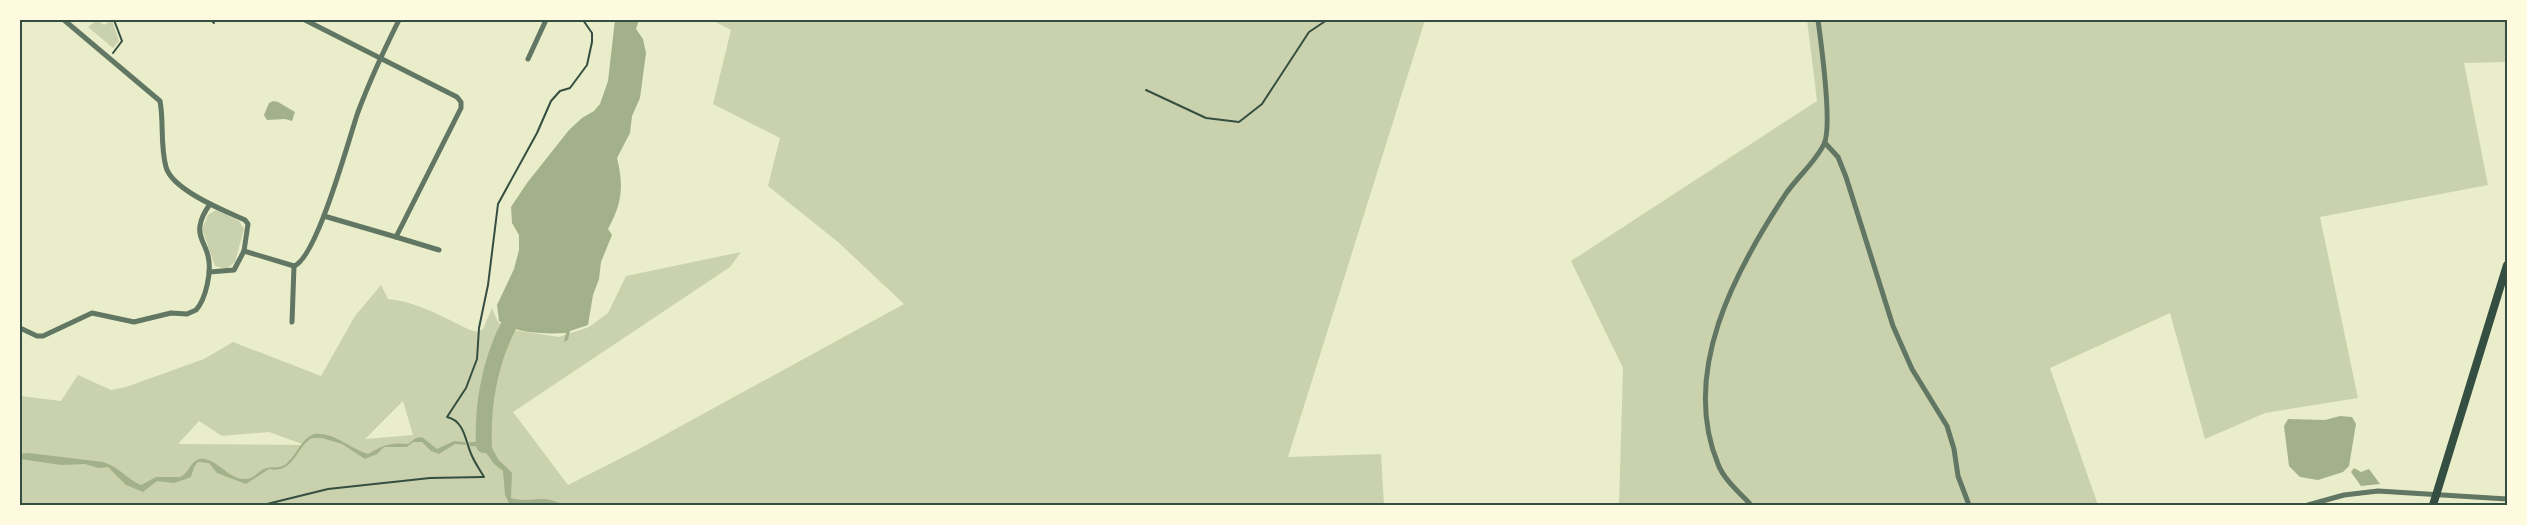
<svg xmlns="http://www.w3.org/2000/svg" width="2527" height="525" font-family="'Public Sans',sans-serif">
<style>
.green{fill:#cad2ad;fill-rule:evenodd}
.water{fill:#a3b18a}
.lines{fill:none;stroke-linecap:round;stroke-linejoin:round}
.river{stroke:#a3b18a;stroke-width:16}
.path{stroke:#344e41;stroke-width:2}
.minor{stroke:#617663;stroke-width:5}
.primary{stroke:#344e41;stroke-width:8}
.neatline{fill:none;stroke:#344e41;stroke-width:2}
</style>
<rect width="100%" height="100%" fill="#e9edc9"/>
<g class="green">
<path d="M97,20L104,25L112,20L119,41L113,48L88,27Z"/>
<path d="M712,20H1425L1288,457L1381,454L1384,505H20V396L61,401L78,375L111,390L126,387L204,359L233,342L321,376L355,316L381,285L388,299C418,302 443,317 470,330L477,332L483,329L492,308L498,322L507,329L559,337L589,327L608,313L626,276L741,252L730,267L513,412L568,485L639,449L904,304L838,242L768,186L780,138L713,104L731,30ZM403,401L413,435L365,439ZM199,421L222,436L269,432L305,445L178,444Z"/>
<path d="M1807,20H2507V62L2464,63L2488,185L2320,217L2358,398L2265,413L2205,439L2170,313L2050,368L2098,505H1619L1623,368L1571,261L1817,101Z"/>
<path d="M216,210L239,221L244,229L235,262L226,269L215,266L202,229L208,215Z"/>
</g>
<g class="water">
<path d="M615,20H639L636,29L643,39L646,53L640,98L632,116L630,133L617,158C624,186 622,204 608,229L612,235L601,262L599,279L593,295L588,325L570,331L568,340L564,342L566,333C545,334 516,334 499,321L497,305L514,269L519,250V235L512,223L511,207L527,183L569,130L582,118L594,111L600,104L608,81Z"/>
<path d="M273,101L278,102L295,112L292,121L285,119L267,120L264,115L269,103Z"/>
<path d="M2340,416L2352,417L2356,424L2349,466L2343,472L2318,480L2300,477L2289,466L2284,426L2288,419L2325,420Z"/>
<path d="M314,434C335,432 350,449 368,454C383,445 391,442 408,444L416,438L422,437L437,449L454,441L465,442L466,445L455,444L439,454L431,451L422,442H413L407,447H384L377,454L365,459L342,444L322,438H312C295,448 294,474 269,469L246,484L217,473L209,463L198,462L194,467L191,477L186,479L174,483L157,481L143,492L126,485L108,467L98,468L85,464L61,465L20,459V454L29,453L103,462C118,466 127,479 141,485L156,477H180C189,473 190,462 199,459C217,455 230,485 251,478C257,475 261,469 267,468C274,466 279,469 286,464C297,455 300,440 314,434Z"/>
<path d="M469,442H489L498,459L512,473L511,498C531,504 541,493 563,505H510L505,495L503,471L494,464L482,447L470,446Z"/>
<path d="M2354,468L2361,472L2369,469L2380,484L2361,486L2351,472Z"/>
</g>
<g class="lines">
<path class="river" d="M484,445C482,406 490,362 508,327"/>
<g class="path">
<path d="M211,20L214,23"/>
<path d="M113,53L122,41L114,20"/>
<path d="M1146,90L1206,118L1239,122L1262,104L1309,32L1327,20"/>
<path d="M484,477C480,470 475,463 472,456C465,441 465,421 447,417L466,388L477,359L479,328L488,285L498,204L537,133L551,101L560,91L570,88L587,65L592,42V33L583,20"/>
<path d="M263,505L328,489L430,478L483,477"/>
</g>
<g class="minor">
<path d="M64,20L160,101C164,122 160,145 166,167C172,190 225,211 245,220L248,224L244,251L234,270L209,272"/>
<path d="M305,20L457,97L461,102V108L396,237L324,216"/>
<path d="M528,59L546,20"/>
<path d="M1825,143L1838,157L1846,177L1893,326L1912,369L1947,426L1954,449L1958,476L1969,505"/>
<path d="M396,237L439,250"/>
<path d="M244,251L294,266"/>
<path d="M294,266C317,258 349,138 358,112C370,80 384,50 399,20"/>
<path d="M292,322L294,266"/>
<path d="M20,328L37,336H43L92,313L134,322L171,313L187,314L196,310C206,299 212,271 208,256C206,246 198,237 200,226C201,218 205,211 210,204"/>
<path d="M1751,505C1740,493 1724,480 1718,464C1680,372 1735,271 1785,195C1796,178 1815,163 1824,144C1833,126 1821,43 1818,20"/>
<path d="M2308,505L2344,495L2378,491L2507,499"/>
</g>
<path class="primary" d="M2433,505L2507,265"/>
</g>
<rect width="2527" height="525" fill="none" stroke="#fefae0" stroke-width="42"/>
<rect x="21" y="21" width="2485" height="483" class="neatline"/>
</svg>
